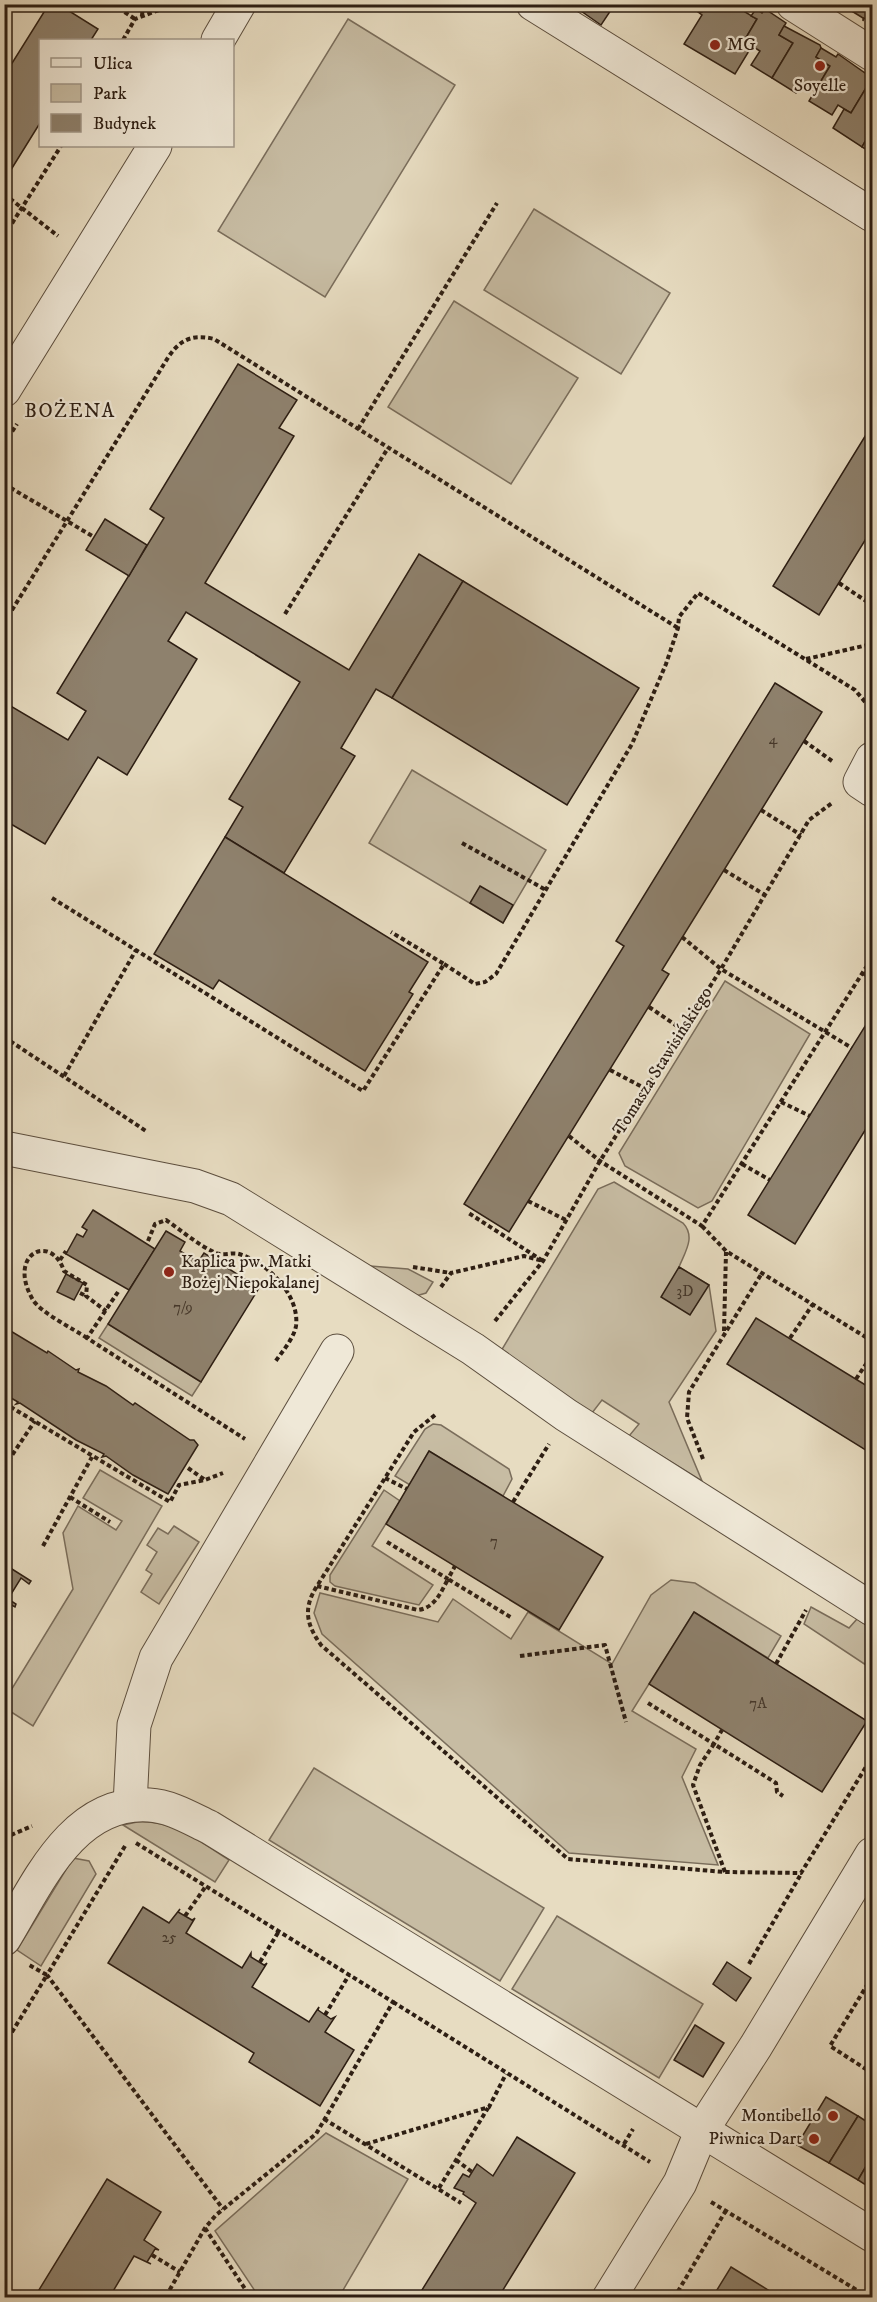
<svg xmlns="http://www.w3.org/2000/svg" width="877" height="2302" font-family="'IM FELL DW Pica',serif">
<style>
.green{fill:#c7bca3;stroke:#7a6d5b;stroke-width:1.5}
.building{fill:#8e816d;stroke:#2d1e13;stroke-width:1.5}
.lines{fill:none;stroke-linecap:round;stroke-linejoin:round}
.minor-casing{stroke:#5c4e3e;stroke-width:35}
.path{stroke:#2d1e13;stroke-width:4;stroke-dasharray:4.5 3;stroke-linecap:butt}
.minor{stroke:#efe8d7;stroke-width:33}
.poi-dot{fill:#8f2418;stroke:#efe8d7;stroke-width:2}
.labels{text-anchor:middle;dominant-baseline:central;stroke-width:4.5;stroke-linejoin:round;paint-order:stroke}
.number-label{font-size:15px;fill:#45372a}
.poi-label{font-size:18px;fill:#2d1e13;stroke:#efe8d7;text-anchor:start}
.street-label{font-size:18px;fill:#2d1e13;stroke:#efe8d7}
.neighbourhood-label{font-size:20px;letter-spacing:1.5px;fill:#2d1e13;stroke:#efe8d7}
</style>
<rect width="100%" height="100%" fill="#e7dcc1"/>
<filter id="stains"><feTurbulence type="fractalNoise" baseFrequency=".00333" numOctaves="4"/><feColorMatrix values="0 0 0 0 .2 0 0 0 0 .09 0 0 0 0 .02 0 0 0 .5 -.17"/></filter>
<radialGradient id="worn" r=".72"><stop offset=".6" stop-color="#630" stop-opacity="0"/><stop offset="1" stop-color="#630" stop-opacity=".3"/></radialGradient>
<g class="green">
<path d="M348,19L455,85L325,297L218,231Z"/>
<path d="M534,209L670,293L621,374L484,290Z"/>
<path d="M454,301L578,378L511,484L388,407Z"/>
<path d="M412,770L546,850L503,923L369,843Z"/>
<path d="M725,981L810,1034L712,1201L698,1208L625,1166L619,1153Z"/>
<path d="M614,1182L683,1223C696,1237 685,1252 679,1267L709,1285L716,1331L669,1402L702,1481L629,1436L639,1424L602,1400L592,1413L501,1351L598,1189Z"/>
<path d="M370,1266L408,1269L433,1282L426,1293L416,1296Z"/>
<path d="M108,1324L201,1382L192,1396L99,1338Z"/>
<path d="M433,1424L441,1425L509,1469L512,1479L503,1496L429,1451L410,1485L395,1476L425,1429Z"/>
<path d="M100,1470L162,1506L33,1726L5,1708V1700L73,1589L63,1533L78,1506L116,1530L122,1521L83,1498Z"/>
<path d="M384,1490L400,1501L372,1546L433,1585L419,1605L335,1586L330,1582V1575Z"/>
<path d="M174,1526L199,1542L159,1604L141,1592L152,1574L146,1570L157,1552L147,1545L158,1528L168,1534Z"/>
<path d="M671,1580L695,1583L781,1636L768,1658L694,1612L632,1711L696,1749L682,1777L718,1865L569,1853L322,1634L314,1613L320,1593L438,1622L453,1599L511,1639L528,1612L612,1664L651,1595Z"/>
<path d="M811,1607L849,1628L857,1619L872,1629V1669L804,1624Z"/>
<path d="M314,1768L544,1908L500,1981L269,1840Z"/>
<path d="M137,1822C174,1820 199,1841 229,1860L215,1882L123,1825Z"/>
<path d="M73,1858L89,1861L96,1874L41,1966L17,1950Z"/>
<path d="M557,1916L703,2004L659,2078L512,1989Z"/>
<path d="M326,2133L408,2179L339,2297H259L215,2231Z"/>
</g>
<g class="building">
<path d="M49,4H58L98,29L91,40H40V123L4,181V76Z"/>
<path d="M571,4H615L601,25Z"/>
<path d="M707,4H740L747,8L745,12L757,19L744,41L752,46L735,74L684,44L702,15L698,12H702Z"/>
<path d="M839,4H872V20L871,22L864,18L863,21V18L842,5L841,9Z"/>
<path d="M756,9L762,13L765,9L786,23L779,35L793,43L772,78L751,65L760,51L744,41L757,19L751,16Z"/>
<path d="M784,26L820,45L821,48L816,57L830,66L815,91L802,83L796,93L772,78L793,43L779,35Z"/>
<path d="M821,48L836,57L838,54L872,78L851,113L838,105L832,115L809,101L830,66L816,57Z"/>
<path d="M872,78V129L862,147L833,128L844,109L851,113Z"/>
<path d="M872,129V153L862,147Z"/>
<path d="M238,364L297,400L279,428L294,436L205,583L349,670L419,554L463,581L392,698L376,689L341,748L355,756L284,873L225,837L243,807L229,799L300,682L186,612L168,641L197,659L127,775L98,757L45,844L4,820V702L68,740L86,711L57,693L164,518L150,509Z"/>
<path d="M872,425V529L819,615L773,586Z"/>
<path d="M105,519L147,545L129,576L86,550Z"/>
<path d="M463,581L639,688L567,805L392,698Z"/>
<path d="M775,683L822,712L662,970L669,974L509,1232L464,1204L624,946L616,941Z"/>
<path d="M225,837L428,962L409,992L413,994L365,1071L219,980L213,989L154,954Z"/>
<path d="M480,886L513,905L503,923L470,903Z"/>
<path d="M872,1015V1119L795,1244L748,1215Z"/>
<path d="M93,1210L155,1249L129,1290L66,1254L77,1234L83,1237L87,1230L82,1227Z"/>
<path d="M166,1231L185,1242L180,1251L198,1262L204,1253L259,1288L201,1382L108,1324Z"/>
<path d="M679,1267L709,1285L690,1315L661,1297Z"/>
<path d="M66,1274L83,1283L74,1300L57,1292Z"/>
<path d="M756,1318L872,1389V1454L727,1364Z"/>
<path d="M4,1327L47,1353L48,1351L76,1370L79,1369L78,1372L106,1386L133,1405L135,1403L190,1440H194L198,1445L168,1494L133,1475L106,1456L102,1457L104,1454L76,1440L20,1403L16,1404L18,1402L4,1394Z"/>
<path d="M429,1451L603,1557L559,1630L386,1524Z"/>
<path d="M4,1564L31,1581L29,1584L21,1578L8,1599L16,1604L15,1607L6,1602L4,1604Z"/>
<path d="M694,1612L867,1721L822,1792L649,1684Z"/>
<path d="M143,1907L169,1923L180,1909L178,1912L192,1920L195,1918L186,1933L242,1968L251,1953V1957L264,1965L267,1963L252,1987L309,2022L319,2007L318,2010L331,2019L335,2017L325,2032L354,2050L320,2106L249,2062L254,2053L108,1963Z"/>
<path d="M727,1962L751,1978L736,2001L713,1984Z"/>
<path d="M695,2025L724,2043L703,2077L674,2060Z"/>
<path d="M826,2097L858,2116L829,2163L797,2145Z"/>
<path d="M858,2116L872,2125V2156L858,2180L829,2163Z"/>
<path d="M517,2137L575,2173L498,2298H417L476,2203L463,2194L464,2192L454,2188L463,2174L469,2177L477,2164L493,2176Z"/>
<path d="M872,2156V2189L858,2180Z"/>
<path d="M107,2179L161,2212L144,2240L159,2250L155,2249L147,2262L151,2264L134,2256L109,2298H34Z"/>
<path d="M731,2267L781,2298H712Z"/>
</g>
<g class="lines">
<defs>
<g id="minor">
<path d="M533,4L872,215"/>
<path d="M793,4L872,54"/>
<path d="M218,40L239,4"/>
<path d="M4,390L155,146"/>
<path d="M872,759L860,782L872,790"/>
<path d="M4,1148L195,1186L231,1199L473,1349L566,1415L872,1609"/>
<path d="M130,1805L134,1725L156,1658L337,1351"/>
<path d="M4,1939C37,1885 72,1800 149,1805C170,1806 190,1818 209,1827L872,2235"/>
<path d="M609,2298L680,2183L702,2130L756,2046L872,1854"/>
</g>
</defs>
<use href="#minor" class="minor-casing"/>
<g class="path">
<path d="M112,4L135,19"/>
<path d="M142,16L143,4"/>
<path d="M123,40L135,19L175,4"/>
<path d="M39,125H40"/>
<path d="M4,194L58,236"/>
<path d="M4,236L61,146"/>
<path d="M358,429L497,203"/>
<path d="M4,444L17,424"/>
<path d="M4,484L94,537"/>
<path d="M839,583L872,605"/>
<path d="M285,614L388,448"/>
<path d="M4,623L169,356C181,339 193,334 214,339L678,628"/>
<path d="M806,659L872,644"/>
<path d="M804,741L832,761"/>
<path d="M761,810L801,835"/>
<path d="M462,843L546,890"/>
<path d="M724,870L765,895"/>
<path d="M52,898L363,1091L444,964L391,932"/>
<path d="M682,937L721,969L852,1048"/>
<path d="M444,964L475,984L485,982L496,974L632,744L666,664L678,628L679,617L698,593L855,690L872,710"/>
<path d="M863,973L872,979"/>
<path d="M649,1007L683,1030"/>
<path d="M4,1037L146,1131"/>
<path d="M610,1070L646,1089"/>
<path d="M64,1076L136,950"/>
<path d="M781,1102L810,1116"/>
<path d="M569,1136L600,1161L702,1226L872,958"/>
<path d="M742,1164L770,1180"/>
<path d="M528,1201L566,1220"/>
<path d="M702,1226L726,1251L872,1341"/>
<path d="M148,1241L155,1224L166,1220C181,1230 199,1246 216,1253C224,1256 232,1252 239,1254C267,1262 300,1295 296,1326C294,1338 282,1352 275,1362"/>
<path d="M60,1260L66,1251"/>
<path d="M413,1267L451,1273"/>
<path d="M441,1287L451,1273L524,1256L543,1261L467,1212"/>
<path d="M118,1292L87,1338L245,1439"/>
<path d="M80,1293L86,1296"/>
<path d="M495,1321L543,1261L600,1161L721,969L809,820L832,803"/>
<path d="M724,1331L726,1252"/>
<path d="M87,1338C74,1329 41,1313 33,1300C6,1254 51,1232 64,1271L87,1285L86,1296L106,1311"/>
<path d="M790,1338L813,1304"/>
<path d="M856,1379L872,1355"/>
<path d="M4,1403L170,1502L179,1485L205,1480L223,1473"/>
<path d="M435,1415L414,1432L317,1586C303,1608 306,1624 321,1645L568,1859L725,1872L801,1873L872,1757"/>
<path d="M703,1459L687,1418L689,1392L762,1273"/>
<path d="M4,1467L35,1421"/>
<path d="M188,1468L205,1480"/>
<path d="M385,1478L407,1489"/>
<path d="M70,1497L110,1522"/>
<path d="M513,1502L549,1444"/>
<path d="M387,1542L448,1579L455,1566"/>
<path d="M43,1546L92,1457"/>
<path d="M317,1586L418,1610C435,1608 441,1592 448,1579L512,1618"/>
<path d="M520,1656L605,1645L626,1722"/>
<path d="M4,1661H7"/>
<path d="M776,1664L806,1610"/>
<path d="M648,1703L714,1744L722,1730"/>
<path d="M4,1838L32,1826"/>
<path d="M136,1843L393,2002L316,2134L216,2215L205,2228L165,2298"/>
<path d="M125,1846L47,1975L223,2209"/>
<path d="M725,1872L693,1785L700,1765L714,1744L776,1783L777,1792L783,1796"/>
<path d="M185,1916L206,1886"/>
<path d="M260,1962L279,1931"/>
<path d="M749,1964L801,1874"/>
<path d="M872,1977L830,2046L872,2073"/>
<path d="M393,2002L650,2162"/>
<path d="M325,2015L349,1975"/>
<path d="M4,2045L47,1975L29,1965"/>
<path d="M324,2119L461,2203"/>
<path d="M366,2144L489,2107L506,2074"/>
<path d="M624,2144L633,2129"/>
<path d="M456,2160L472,2172"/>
<path d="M439,2188L488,2108"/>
<path d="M711,2202L870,2298"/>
<path d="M205,2228L251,2298"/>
<path d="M152,2255L180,2272"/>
<path d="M674,2298L725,2212"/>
</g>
<use href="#minor" class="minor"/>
</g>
<g class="poi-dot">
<circle cx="715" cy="45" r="6"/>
<circle cx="820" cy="66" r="6"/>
<circle cx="169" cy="1272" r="6"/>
<circle cx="833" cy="2116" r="6"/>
<circle cx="814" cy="2139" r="6"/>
</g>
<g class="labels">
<g class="number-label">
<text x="773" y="739">4</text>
<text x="685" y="1291">3D</text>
<text x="183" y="1307">7/9</text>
<text x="494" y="1541">7</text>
<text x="758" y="1703">7A</text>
<text x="169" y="1937">25</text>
</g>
<g class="poi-label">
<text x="727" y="45">MG</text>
<text x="820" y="86" text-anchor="middle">Soyelle</text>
<text x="181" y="1262">Kaplica pw. Matki<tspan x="181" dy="21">Bożej Niepokalanej</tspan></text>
<text x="821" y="2116" text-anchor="end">Montibello</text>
<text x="802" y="2139" text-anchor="end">Piwnica Dart</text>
</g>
<g class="street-label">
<text transform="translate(663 1061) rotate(-58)">Tomasza Stawisińskiego</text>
</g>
<g class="neighbourhood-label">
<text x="70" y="411">BOŻENA</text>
</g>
</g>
<rect width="877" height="2302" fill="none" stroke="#e7dcc1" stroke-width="24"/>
<rect x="6" y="6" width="865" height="2290" fill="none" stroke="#2d1e13" stroke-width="3"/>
<rect x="12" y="12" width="853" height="2278" fill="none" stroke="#2d1e13" stroke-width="1.5"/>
<rect x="39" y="39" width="195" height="108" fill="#efe8d7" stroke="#a19789" stroke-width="1.5"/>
<rect x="51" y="58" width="30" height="9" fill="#efe8d7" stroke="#a19789" stroke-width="1.5"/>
<text x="93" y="69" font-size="18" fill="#2d1e13">Ulica</text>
<rect x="51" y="84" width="30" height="18" fill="#c7bca3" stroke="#a19789" stroke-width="1.5"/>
<text x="93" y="99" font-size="18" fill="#2d1e13">Park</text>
<rect x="51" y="114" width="30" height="18" fill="#8e816d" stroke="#a19789" stroke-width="1.5"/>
<text x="93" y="129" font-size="18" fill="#2d1e13">Budynek</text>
<rect width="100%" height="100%" filter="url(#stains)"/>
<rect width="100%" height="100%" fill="url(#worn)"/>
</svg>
